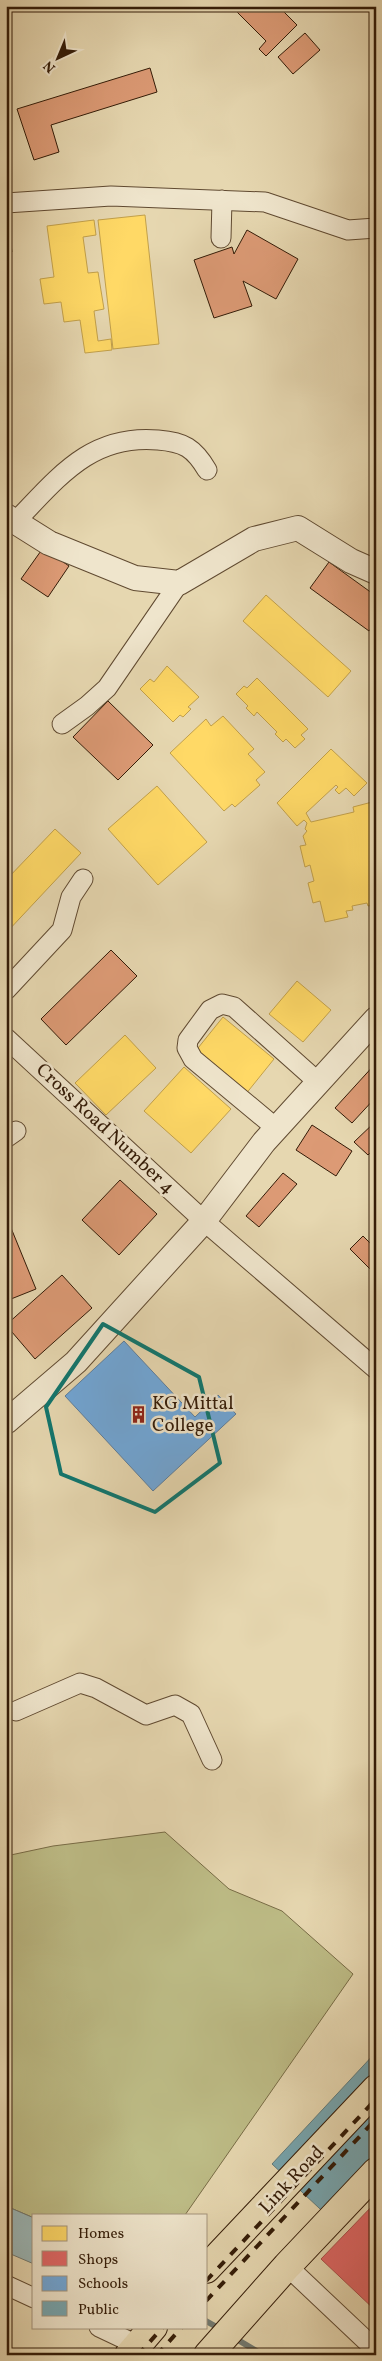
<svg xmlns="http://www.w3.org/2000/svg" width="382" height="2361" font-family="Vollkorn,serif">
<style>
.green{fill:#bdbc86;stroke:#786c46}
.water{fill:#9bb7b7;stroke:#717971}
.homes{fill:#ffd966;stroke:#c2a04a}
.shops{fill:#e06666;stroke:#ac504a}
.schools{fill:#6fa8dc;stroke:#5d7e9c}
.public{fill:#76a5af;stroke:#627c7d}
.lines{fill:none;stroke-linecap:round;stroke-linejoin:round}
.stream{stroke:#717971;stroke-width:6}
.building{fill:#dc9a75;stroke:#331b07}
.minor-casing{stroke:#604a31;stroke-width:21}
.tertiary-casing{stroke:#604a31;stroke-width:26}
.primary-casing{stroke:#331b07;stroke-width:30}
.minor{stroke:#efe5cc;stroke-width:19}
.tertiary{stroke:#efe5cc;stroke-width:24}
.primary{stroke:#e6d7b0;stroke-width:28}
.rail{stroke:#331b07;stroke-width:4;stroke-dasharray:9 9;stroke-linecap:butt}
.marked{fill:none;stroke:#0f766e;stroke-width:4;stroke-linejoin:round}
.labels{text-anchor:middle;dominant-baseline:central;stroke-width:5;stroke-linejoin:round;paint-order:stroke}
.street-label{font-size:19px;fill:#331b07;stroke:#efe5cc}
.poi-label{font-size:19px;fill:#331b07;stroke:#efe5cc;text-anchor:start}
</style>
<rect width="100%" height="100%" fill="#e6d7b0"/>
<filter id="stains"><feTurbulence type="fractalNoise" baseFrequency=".004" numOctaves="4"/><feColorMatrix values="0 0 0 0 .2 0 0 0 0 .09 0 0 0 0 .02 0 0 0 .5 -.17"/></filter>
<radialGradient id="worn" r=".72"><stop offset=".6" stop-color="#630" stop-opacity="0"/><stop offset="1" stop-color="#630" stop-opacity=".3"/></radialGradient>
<path class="green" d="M165,1832L229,1889L282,1911L353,1974L185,2215H34V2218L6,2206V1856L53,1846Z"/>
<path class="water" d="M6,2206L34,2218V2264L6,2252Z"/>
<g class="homes">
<path d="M145,215L159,344L113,349L98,220Z"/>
<path d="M94,220L96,235L83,237L88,273L98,272L104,309L94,311L98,341L111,339L112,350L85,353L80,320L64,322L61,302L44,304L40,279L54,277L47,226Z"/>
<path d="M266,595L351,671L328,697L243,621Z"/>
<path d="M167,666L199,697L188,707L191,709L183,717L180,715L173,722L140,689L150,679L154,682Z"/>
<path d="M257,678L308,729L301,735L305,739L295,748L286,739L283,742L275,734L277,732L257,712L254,716L246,708L248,706L236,694L244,686L247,688Z"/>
<path d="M223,716L254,749L248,754L265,772L256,780L260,785L235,807L232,804L224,811L170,753L206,719L211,726Z"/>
<path d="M331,749L367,783L354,796L346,788L339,794L335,790L338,787L336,785L306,813L311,822L354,812L353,807L376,801V910L374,905L368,906L367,903L352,906L353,910L346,911L348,917L325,922L320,901L313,903L308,883L314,881L310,865L305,867L300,846L306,845L303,836L307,831L305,829L307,823L304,820L297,826L277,803Z"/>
<path d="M157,786L207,842L158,885L108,829Z"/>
<path d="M55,829L81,853L6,933V880Z"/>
<path d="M297,981L331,1010L303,1042L269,1014Z"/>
<path d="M223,1017L274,1059L245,1095L194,1053Z"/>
<path d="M125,1035L156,1068L106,1115L75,1083Z"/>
<path d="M184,1067L231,1109L191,1153L144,1111Z"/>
</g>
<path class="shops" d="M376,2202V2311L321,2259Z"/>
<path class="schools" d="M124,1341L195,1417L218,1395L236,1414L153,1491L65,1396Z"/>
<path class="public" d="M376,2052V2177L334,2222L272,2164Z"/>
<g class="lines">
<g class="stream">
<path d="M206,2321L222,2330"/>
<path d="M233,2337L263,2355"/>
</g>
</g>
<g class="building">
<path d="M212,6H221L217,11Z"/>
<path d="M231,6H278L297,25L266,56L259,49L266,41Z"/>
<path d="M305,33L320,50L293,74L278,57Z"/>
<path d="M150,68L157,92L51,125L59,152L34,160L17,109Z"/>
<path d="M247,230L298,259L276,299L243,281L252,306L214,318L194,260L232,247L234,254Z"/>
<path d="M6,236L10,237L12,252H8L9,270H6Z"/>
<path d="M43,548L69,566L48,597L21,579Z"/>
<path d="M329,562L376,596V622L369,631L310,588Z"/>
<path d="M108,701L153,745L118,780L73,737Z"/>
<path d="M111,950L137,976L66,1045L41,1019Z"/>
<path d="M376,1063V1097L352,1123L335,1108Z"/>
<path d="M376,1121V1147L368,1155L354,1142Z"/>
<path d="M312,1125L352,1151L336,1176L296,1150Z"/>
<path d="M283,1173L297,1184L259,1227L246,1216Z"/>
<path d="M120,1180L157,1214L119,1255L82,1220Z"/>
<path d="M9,1223L36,1289L6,1301V1224Z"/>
<path d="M363,1236L370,1243L376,1238L375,1274L350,1249Z"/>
<path d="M62,1275L92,1308L35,1359L6,1325Z"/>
</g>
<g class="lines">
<defs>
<g id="minor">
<path d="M6,203L111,196L265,202L348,230L376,228"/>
<path d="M221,238L222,200"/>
<path d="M15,522C58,478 90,434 158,440C184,442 194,448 207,470"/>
<path d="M62,724L87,706L107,688L179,583"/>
<path d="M6,990L62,930L71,897L83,879"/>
<path d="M6,1038L204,1221L376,1369"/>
<path d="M276,1128L193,1059L187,1048L188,1040L210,1010L222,1004L234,1007L318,1082"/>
<path d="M6,1138L16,1131"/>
<path d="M16,1711L80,1683L96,1688L146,1715L175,1705L191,1714L212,1760"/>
<path d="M287,2266L376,2350"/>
<path d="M6,2285L34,2298"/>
<path d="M99,2327L137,2345"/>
</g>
<g id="tertiary">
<path d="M6,516L49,543L135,578L179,583L254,539L298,528L351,561L376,572"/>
<path d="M6,1422L76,1362L204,1221L264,1142L376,1019"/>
</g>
<g id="primary">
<path d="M206,2269L376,2089"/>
<path d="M129,2355L153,2327"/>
<path d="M208,2355L287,2266L376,2172"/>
</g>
</defs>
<use href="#minor" class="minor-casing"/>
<use href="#tertiary" class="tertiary-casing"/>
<use href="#primary" class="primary-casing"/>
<use href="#minor" class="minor"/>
<use href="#tertiary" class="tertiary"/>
<use href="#primary" class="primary"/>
<g class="rail">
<path d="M206,2281L376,2099"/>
<path d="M206,2301L376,2119"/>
<path d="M138,2355L163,2327"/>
<path d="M157,2355L182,2327"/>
</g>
</g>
<path class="marked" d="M103,1324L199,1377L220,1463L155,1512L61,1474L46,1407Z"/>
<defs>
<symbol id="building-bare" viewBox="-9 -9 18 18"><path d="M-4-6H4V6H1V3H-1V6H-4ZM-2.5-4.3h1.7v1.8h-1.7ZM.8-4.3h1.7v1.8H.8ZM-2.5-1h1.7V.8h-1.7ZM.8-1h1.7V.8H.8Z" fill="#8f2418" stroke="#efe5cc" stroke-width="2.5" paint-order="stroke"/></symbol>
</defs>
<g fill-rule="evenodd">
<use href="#building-bare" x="126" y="1402" width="25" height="25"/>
</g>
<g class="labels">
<g class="street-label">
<text transform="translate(105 1129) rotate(43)">Cross Road Number 4</text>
<text transform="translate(292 2180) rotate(-47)">Link Road</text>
</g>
<g class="poi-label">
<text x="152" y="1404">KG Mittal<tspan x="152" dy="22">College</tspan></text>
</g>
</g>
<rect width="382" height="2361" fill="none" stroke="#e6d7b0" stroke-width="25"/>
<rect x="8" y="8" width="367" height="2346" fill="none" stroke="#331b07" stroke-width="2.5"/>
<rect x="12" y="12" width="357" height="2336" fill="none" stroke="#331b07"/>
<rect x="32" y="2214" width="175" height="115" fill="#efe5cc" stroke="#a4947d"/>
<rect x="42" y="2226" width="25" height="15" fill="#ffd966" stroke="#a4947d"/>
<text x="78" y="2238" font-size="15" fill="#331b07">Homes</text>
<rect x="42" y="2251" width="25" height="15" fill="#e06666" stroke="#a4947d"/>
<text x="78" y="2264" font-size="15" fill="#331b07">Shops</text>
<rect x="42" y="2276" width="25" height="15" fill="#6fa8dc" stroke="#a4947d"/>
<text x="78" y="2288" font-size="15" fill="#331b07">Schools</text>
<rect x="42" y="2301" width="25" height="15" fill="#76a5af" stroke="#a4947d"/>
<text x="78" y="2314" font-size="15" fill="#331b07">Public</text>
<g transform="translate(58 58) rotate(224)" stroke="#efe5cc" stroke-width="4" paint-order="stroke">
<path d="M0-4L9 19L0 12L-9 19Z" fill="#331b07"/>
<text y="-8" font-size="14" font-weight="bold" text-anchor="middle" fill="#331b07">N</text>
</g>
<rect width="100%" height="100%" filter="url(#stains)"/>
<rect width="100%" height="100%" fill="url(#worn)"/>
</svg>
